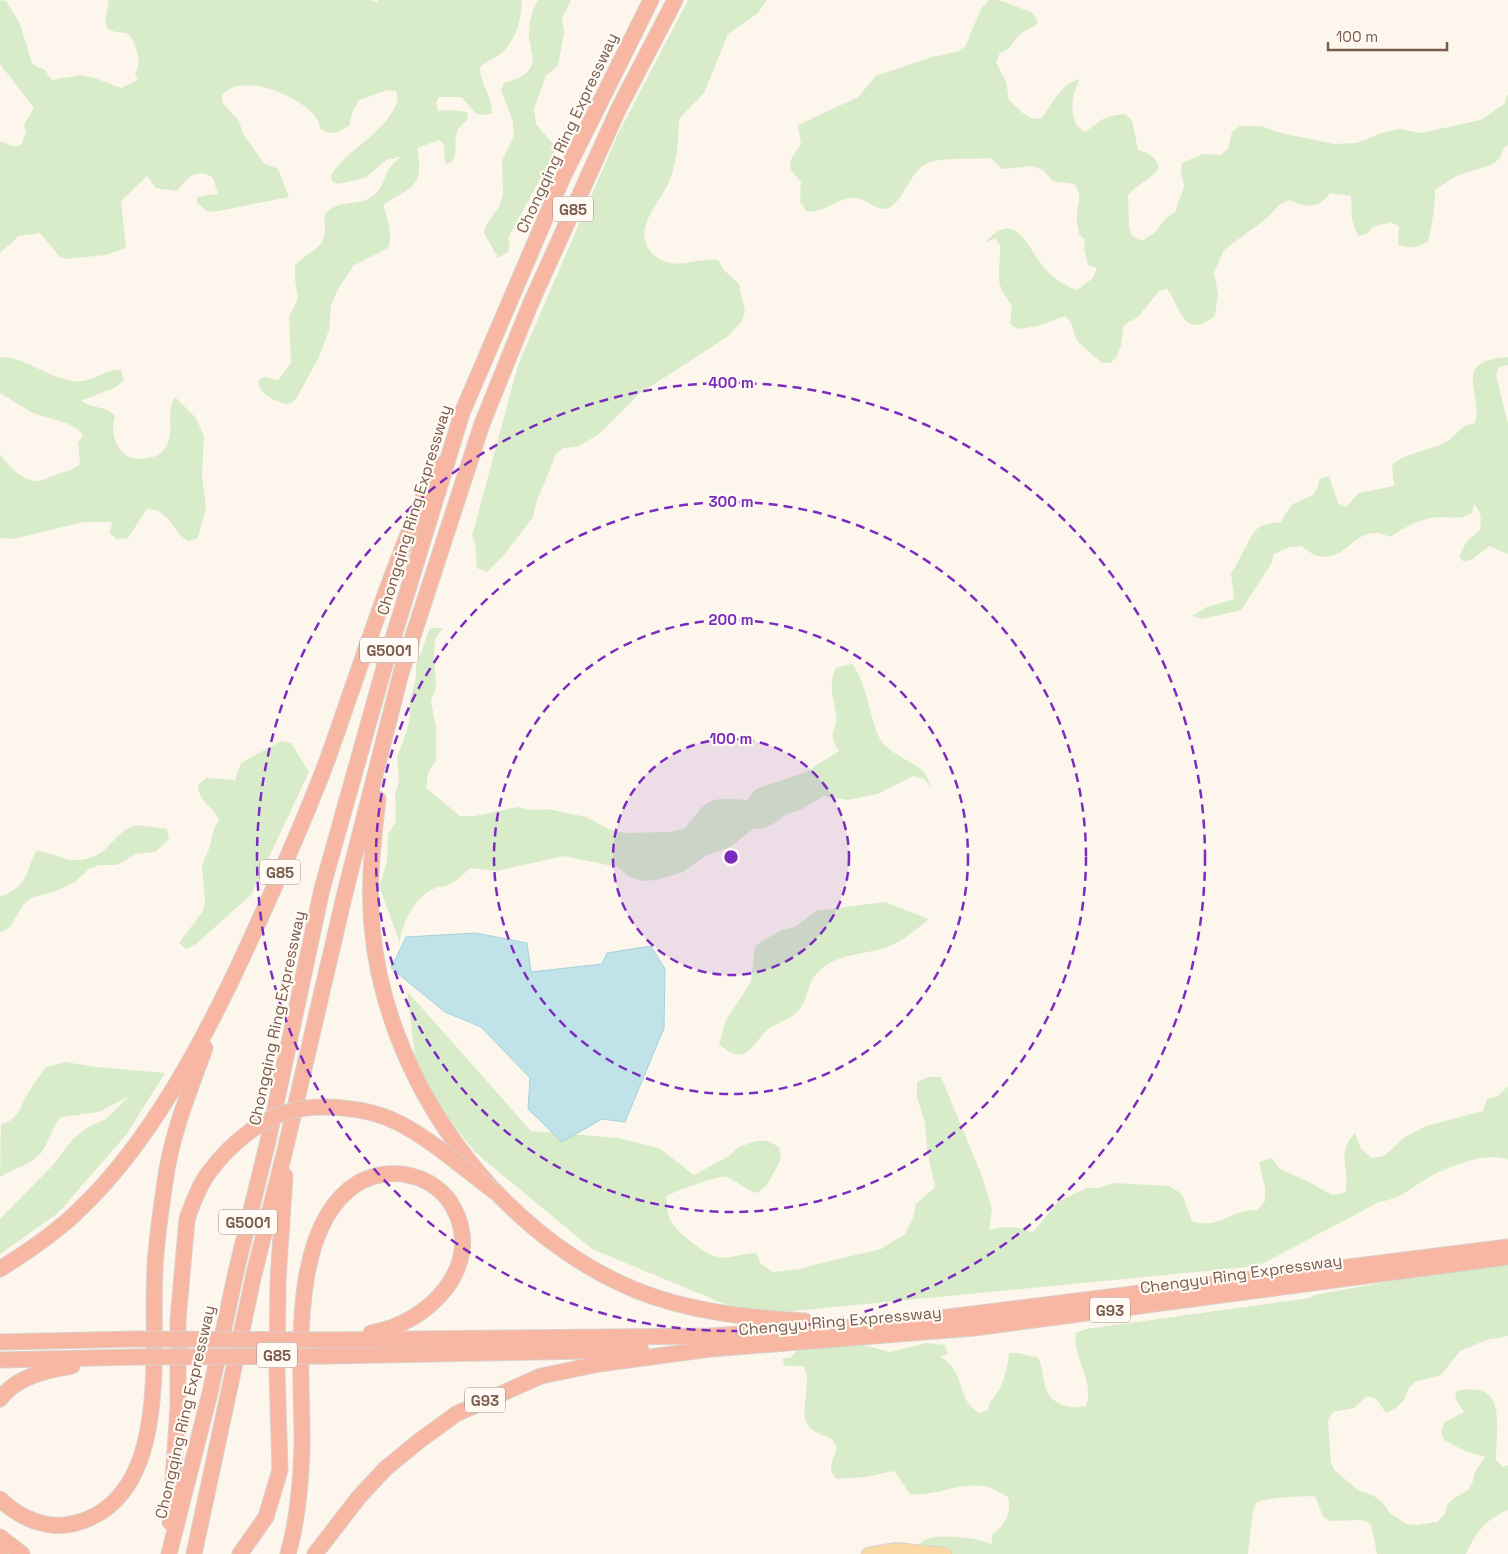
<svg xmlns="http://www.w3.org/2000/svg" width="1508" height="1554" font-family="'Space Grotesk',sans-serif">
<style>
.green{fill:#d8ecc9}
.water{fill:#bfe3e8;stroke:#a5d3da}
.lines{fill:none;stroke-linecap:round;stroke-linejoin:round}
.primary-casing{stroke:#dad1cd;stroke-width:14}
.highway-casing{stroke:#dad1cd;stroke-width:17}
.primary{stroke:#fbd9a5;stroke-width:12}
.highway{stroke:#f7b7a3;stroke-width:15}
.highway-bridge-casing{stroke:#dad1cd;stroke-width:17;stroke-linecap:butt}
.highway-bridge{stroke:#f7b7a3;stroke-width:15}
.ring{fill:none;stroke:#7b2cbf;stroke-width:2.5;stroke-dasharray:9 6}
.labels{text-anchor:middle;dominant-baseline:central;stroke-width:4.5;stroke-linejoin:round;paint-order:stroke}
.shield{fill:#fffaf3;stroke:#a28b7f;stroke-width:1}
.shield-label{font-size:15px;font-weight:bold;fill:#7a5c4d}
.street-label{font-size:16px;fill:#7a5c4d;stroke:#fffaf3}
.centre{fill:#7b2cbf;stroke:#fffaf3;stroke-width:2.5}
.ring-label{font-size:15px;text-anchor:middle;font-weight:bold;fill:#7b2cbf;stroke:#fffaf3;stroke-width:4.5;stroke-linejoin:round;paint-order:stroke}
</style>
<rect width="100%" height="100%" fill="#fdf6ec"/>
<g class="green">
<path d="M0,0L6,1L20,24L32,63L37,67L44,69L52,80L80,75L95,78L121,88L138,80L135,73C143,62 136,46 129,34C123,32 115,33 110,30C100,24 110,9 108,0H371L377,3L378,0H521L522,3C521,22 515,43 499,55C492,60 485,61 480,68C480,84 493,97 492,113C473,120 473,107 461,97H439L436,103L438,111L451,110L467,112L468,118C466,122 463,123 460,127C452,136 459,152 452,162L445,164L444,144L439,140L417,148C425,189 412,185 383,205C388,219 393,234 388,248L353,266L337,291L331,305L329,330L319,357L297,397L293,402L285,404C272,399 260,396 258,380L264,377L278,380L291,363L289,317L298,299L295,280V265C315,246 329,249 324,216C336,198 358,207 373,196C383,189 383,178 389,169C392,164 398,159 403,156L386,160L365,178L338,184L332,181L331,175C350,146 386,134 398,100L396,91L388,90L359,100L353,111L349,126L337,132L329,133L321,130C320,126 318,120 315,116C299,96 242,71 222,95V102L239,121L243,134L264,163L278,169L289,197L214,212L207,211L197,203V197L218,194L213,178C196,166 187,179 177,191L156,188L147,176L121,201L126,248L105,255L66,259L60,257L40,233L19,236L0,253V141L15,147L21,145L26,133L24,125L34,108L0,64Z"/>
<path d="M538,0H571L562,18L564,32L558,66L546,75L534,109L536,124L552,143L558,146L508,238L510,244L508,252L498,258L484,233L485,227L500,205L503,193L502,161L514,136L513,122L501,90L504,83C511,80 519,79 525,74C539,64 529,47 529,34C529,22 532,10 538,0Z"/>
<path d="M688,0H767L758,13L728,34L704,93L679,119C678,141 678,158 670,179C662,203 632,225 650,251C654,256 663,262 669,263C681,266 702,258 718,260L724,270L739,284L745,312L741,322L727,337L639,394L599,434L579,446L564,448L556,454L536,503L533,517L504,555L487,572L477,568L475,542L472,536L518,365L618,134Z"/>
<path d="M989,0H999L1033,13L1038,23C1032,28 1026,30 1021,34C1011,41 1014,49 1000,53L996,62L1006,82L1009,100L1024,114L1033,119L1042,118C1053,103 1061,83 1080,79C1072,95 1069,109 1077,126L1085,132C1103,120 1101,116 1125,114L1132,120L1138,150C1150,153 1155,156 1159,168C1151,180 1137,184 1128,195L1129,227L1132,236L1142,241L1155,232L1167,217L1175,212L1184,187L1181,170L1182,163L1203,154L1221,155L1228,149L1232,132L1240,126H1261L1281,133L1334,144L1357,143L1381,133L1401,129L1421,133L1481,120L1504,104L1508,94V145L1504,148L1500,158L1493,164L1456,176L1435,190C1436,200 1431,231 1428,242C1417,247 1410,249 1398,245L1399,227L1391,222L1373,227L1367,234L1358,236L1352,220L1351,196L1330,193C1319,209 1306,208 1289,200L1280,204L1267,218L1224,250L1214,272L1218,294L1215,316C1182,341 1181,307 1167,289L1159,291L1138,317L1124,325L1121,345L1117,356L1111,363H1102L1077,341L1071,323L1065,316L1038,326L1018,329L1010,324L1012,305C992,282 1001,272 1000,245L995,238L985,243C1017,205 1028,251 1047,271C1056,280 1065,286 1077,290L1093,278L1097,268L1088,265L1084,248L1085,240L1079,234C1078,227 1076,220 1077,213C1078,201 1083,195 1074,184L1053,181L1043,170L1032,166L1003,169L990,158C973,160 940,156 926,164C910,173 906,195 892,206C879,215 870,200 857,198C839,196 825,214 806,211L800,202L801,182L791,170L790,161L801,144L798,125L858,97L876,76L932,57L956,52L965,47L981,9Z"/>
<path d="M0,357C27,357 47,378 74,381C93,384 104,368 121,370L124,380L116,387L81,401C92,409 105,405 115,416C108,439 122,464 148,458C153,457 158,456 162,452C178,436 164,414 175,397L196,418L204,436L202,476L206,508L198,538L188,541C172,531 168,508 147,509L128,538L117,539L109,533L113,522H84L13,539L0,538V454C8,466 22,481 37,481C44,481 49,477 55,475C65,471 72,471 80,464L78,443L83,435C70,419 51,421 34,413C22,408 11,399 0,393Z"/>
<path d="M1508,357V365L1499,367L1496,375L1508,424V554L1489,546L1473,559L1464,562L1459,556L1467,541L1480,530C1482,519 1481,512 1474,504L1472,513C1460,520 1451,517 1438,517C1422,518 1403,528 1390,537C1355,520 1349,563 1318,556C1313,555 1306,549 1301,546L1290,547L1274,554L1271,564L1241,610L1202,619L1192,616L1207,607L1234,599L1231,573C1241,561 1250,531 1261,526C1267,524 1275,523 1281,522C1284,517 1288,509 1292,505C1306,495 1317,501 1319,479L1329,476L1338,503L1346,507L1359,493L1394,486L1392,465C1406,452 1429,451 1446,442C1458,435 1459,426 1475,423C1484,393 1449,361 1508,357Z"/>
<path d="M430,628H443L435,639L434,655L436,687L431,701L436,728V760L428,773L426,788L460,816H475L518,807L532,810L547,809L586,817L611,830L625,833L669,832L684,829C710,799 704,797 747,800L756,789L806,772L839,751C825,730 839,731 836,714C833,696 828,685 836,668L852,664C867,682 869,717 880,739C886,751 910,761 921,769C926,772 929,783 933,789L924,779L914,776L877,794L848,800L824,796L800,810L787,814L775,823L764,828L753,829L730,847L707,855L683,872L657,880L642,881L628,876L618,867L563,856L497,871L470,868C463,875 457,881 448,885C444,887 438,886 433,889C415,897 401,924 400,943L379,886L387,862L388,834L396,822L395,795L399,781L397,757L407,731L410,716L409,703L416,678V666Z"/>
<path d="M281,741L291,743L309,772L251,895L196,944L186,949L179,943L203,911L205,903L202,865L209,849L214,829L219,820C213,806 199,803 198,785L206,778L235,780L241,763Z"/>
<path d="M138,825L167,829L169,839L155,852L136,854L117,865H99L89,869L75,882L56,891L31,898L24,904L9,928L0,932V897C28,886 25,874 36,851C54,851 63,864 85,859C112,854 113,830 138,825Z"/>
<path d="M884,902L929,919C918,928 905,939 892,945C867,956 837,951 817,973C807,984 808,999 799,1010C792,1018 782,1021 773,1026C752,1039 749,1071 719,1044L726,1020L751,982L755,946L781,930L795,927L816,911Z"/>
<path d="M407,991L531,1131L618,1138L659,1148L694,1175L729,1156L739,1147L756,1141H768L779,1147L781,1159L767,1185L757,1193C745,1190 736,1180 726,1177C718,1175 674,1192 666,1196C667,1205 667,1215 672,1223C678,1233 707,1256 718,1257C731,1259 743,1253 756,1253L761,1264L773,1272L801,1269L813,1265L881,1249L905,1234L913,1218L916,1204L935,1187L927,1149L925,1123L917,1097V1082L928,1077H941L982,1176L992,1209L989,1230C1006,1225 1017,1226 1032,1233L1059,1201L1087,1188H1099L1113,1183L1169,1186L1182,1194L1192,1221C1221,1230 1230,1209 1257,1210L1265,1201V1188L1259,1162L1272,1158L1280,1169L1307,1181L1321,1189L1333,1195L1345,1193C1351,1167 1335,1155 1355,1133L1361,1149L1372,1158L1384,1156L1405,1137L1426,1126L1483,1111L1487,1099L1498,1096L1508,1086V1160C1488,1151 1455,1165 1437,1173C1416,1183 1402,1199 1379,1202L1258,1266L751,1315L592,1249L476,1153L454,1126L425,1083L416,1065Z"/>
<path d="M65,1062L96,1067L165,1073L126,1135L58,1213L0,1254V1219L53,1165L73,1139L88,1127L106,1119L129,1096L99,1112L61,1117C51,1128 49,1144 40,1154C31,1165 12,1169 0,1177L1,1125C21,1118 20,1105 30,1090C34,1082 41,1075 46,1067Z"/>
<path d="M1508,1260V1336L1486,1340L1460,1351L1441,1375L1415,1382L1408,1389L1404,1400L1396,1408L1386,1413L1376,1399L1367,1396L1354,1408L1333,1412L1328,1421L1331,1462L1334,1470L1358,1490L1374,1496L1383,1503L1389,1512L1406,1524L1417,1525L1437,1522L1445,1514L1447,1505L1454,1498L1468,1490L1473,1481L1475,1472L1485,1457L1465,1451L1444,1440L1441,1431L1445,1422L1464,1412L1455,1398L1457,1391C1508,1380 1496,1426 1496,1460L1503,1467L1508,1465V1510C1486,1519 1475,1533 1466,1554H1377L1371,1524L1362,1520L1330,1521L1323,1516L1315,1497C1306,1495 1267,1498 1257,1502L1253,1511L1248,1554H914C916,1550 919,1544 923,1541C936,1532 978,1538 992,1544V1535C1005,1525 1012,1513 1008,1497C1000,1493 992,1487 983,1486C959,1482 935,1497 910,1494L894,1471L866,1477L837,1479C826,1469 833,1461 837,1448L833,1440C827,1436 814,1433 809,1427C797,1413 814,1382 803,1366H785L782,1358H790L804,1343H857L889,1352L926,1343L945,1345L948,1354L940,1356C967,1373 955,1398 979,1413L988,1410C989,1401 993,1400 997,1393C1004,1382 1008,1366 1009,1353H1019L1038,1358C1043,1367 1042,1375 1045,1385C1049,1404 1069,1410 1086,1406C1095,1380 1072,1358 1076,1333L1086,1329L1310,1298L1314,1295Z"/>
</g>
<path class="water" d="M476,933L527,943L531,972L602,964L607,953L651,946L665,969L664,1028L625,1122L602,1119L562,1142L528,1109L530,1078L481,1027L445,1012L391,968L406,937Z"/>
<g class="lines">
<defs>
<path id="primary" d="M868,1554L896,1549L945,1554"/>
<g id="highway">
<path d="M378,799C373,842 368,883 372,926C385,1079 495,1233 638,1291C691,1312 749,1318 805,1321"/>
<path d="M0,1269C24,1254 59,1230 79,1210C149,1144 203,1042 243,956C273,891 303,825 328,758C363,659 394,560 438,464"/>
<path d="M326,1340L709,1336L884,1325L1508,1247"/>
<path d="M0,1342L136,1339"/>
<path d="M328,1356L641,1350"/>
<path d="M0,1360L137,1357"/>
<path d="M0,1399C16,1377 46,1370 72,1366"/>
<path d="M0,1499C19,1518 49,1531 76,1523C174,1497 150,1346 155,1269C156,1240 161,1211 165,1182C171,1136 189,1092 205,1048"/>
<path d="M170,1522L178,1408V1320L187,1219"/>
<path d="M0,1537L22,1554"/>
<path d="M0,1553L1,1554"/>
<path d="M169,1554L210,1393L236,1272L268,1141L322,889L384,668L462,413L563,177L651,0"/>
<path d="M194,1554L254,1274L286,1146L345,893L401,673L482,424L530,305L618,110L675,0"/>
<path d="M240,1554L266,1517L280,1470L277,1372L278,1280L285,1176"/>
<path d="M288,1554C298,1520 301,1481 302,1446C303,1373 285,1228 358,1183C374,1174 394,1171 412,1176C429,1180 445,1192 453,1207C486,1265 428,1324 371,1333"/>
<path d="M315,1554L359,1497L385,1469L419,1441L456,1414L541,1376L599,1364L710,1349L974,1328L1508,1257"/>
</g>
</defs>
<use href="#primary" class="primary-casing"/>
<use href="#highway" class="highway-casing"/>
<use href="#primary" class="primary"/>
<use href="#highway" class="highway"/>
<defs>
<g id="highway-bridge">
<path d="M187,1219C193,1203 199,1185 210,1171C228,1147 255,1123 284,1113C318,1102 368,1107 399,1123C435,1142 465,1170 498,1194"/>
<path d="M136,1339L326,1340"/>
<path d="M137,1357L328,1356"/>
</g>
</defs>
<use href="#highway-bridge" class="highway-bridge-casing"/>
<use href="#highway-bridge" class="highway-bridge"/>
</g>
<circle cx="731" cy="857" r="118" fill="#7b2cbf" fill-opacity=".12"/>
<g class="ring">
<circle cx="731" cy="857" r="118"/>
<circle cx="731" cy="857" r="237"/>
<circle cx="731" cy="857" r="355"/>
<circle cx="731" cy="857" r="474"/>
</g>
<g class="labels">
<g class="shield">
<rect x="553" y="196.5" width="40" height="25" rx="4"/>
<rect x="360" y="637.5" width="58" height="25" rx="4"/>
<rect x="260" y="859.5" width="40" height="25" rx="4"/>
<rect x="219" y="1209.5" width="58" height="25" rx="4"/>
<rect x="1090" y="1297.5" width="40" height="25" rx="4"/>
<rect x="257" y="1342.5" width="40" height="25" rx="4"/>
<rect x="465" y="1387.5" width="40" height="25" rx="4"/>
</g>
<g class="shield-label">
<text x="573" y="209">G85</text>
<text x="389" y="650">G5001</text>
<text x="280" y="872">G85</text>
<text x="248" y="1222">G5001</text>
<text x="1110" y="1310">G93</text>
<text x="277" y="1355">G85</text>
<text x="485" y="1400">G93</text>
</g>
<g class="street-label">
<text transform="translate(567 133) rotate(-65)">Chongqing Ring Expressway</text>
<text transform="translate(414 510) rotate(-73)">Chongqing Ring Expressway</text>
<text transform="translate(277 1018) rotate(-78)">Chongqing Ring Expressway</text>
<text transform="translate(1241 1274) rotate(-8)">Chengyu Ring Expressway</text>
<text transform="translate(840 1321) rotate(-5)">Chengyu Ring Expressway</text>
<text transform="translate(185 1412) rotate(-77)">Chongqing Ring Expressway</text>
</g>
</g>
<circle cx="731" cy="857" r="8" class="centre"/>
<g class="ring-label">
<text x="731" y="388">400 m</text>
<text x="731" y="507">300 m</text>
<text x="731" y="625">200 m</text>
<text x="731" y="744">100 m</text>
</g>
<path d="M1328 42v8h119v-8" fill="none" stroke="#7a5c4d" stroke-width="2.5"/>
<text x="1336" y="42" font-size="15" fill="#7a5c4d" stroke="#fffaf3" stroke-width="4" paint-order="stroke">100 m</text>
</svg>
